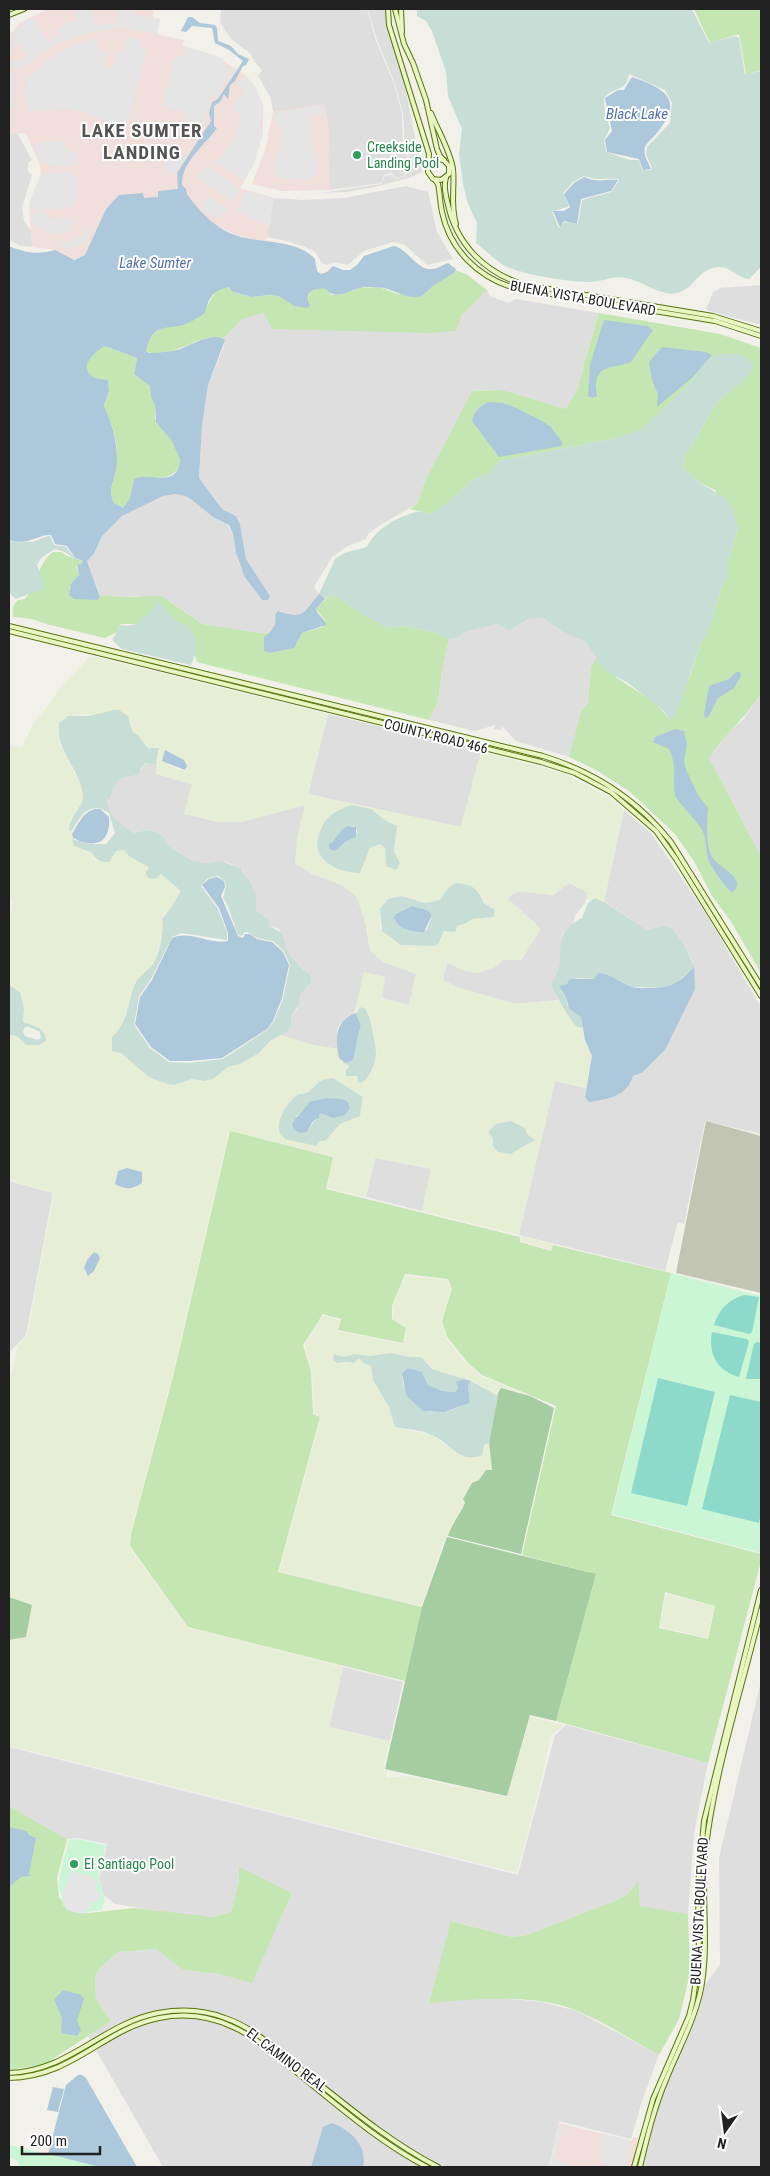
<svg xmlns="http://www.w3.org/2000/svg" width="770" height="2176" font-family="'Roboto Condensed',sans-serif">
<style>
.residential{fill:#dfdede}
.commercial{fill:#f0dfda}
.construction{fill:#c2c5b4}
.farmland{fill:#e7eed6;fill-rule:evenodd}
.grass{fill:#c3e6b3;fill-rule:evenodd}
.forest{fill:#a5cda1}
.wetland{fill:#c7ded7;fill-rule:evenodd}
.park{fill:#caf6d6}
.pitch{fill:#8dd9ca}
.parking{fill:#e5e5e5}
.water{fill:#adc8db;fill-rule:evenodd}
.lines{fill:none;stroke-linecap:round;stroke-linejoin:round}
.secondary-casing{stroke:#55730e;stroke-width:6}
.secondary{stroke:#e9f6c2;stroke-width:4}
.leisure-dot{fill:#2e9e5b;stroke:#fff;stroke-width:2}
.labels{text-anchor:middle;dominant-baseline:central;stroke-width:4;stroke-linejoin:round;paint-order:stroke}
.leisure-label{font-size:14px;fill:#27864d;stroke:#fff;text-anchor:start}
.street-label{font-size:14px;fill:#212121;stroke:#fff}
.water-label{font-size:15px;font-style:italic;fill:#536fab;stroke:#fff}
.district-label{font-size:19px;font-weight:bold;letter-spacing:1px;fill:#545454;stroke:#fff}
</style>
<rect width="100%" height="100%" fill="#f1f0e9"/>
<g class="residential">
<path d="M221,9H367L376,41L394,84L402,114L403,144L408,158L405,175L396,179L392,173L384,175L381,183L330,190L328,154L330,132L288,110L273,112L271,98L258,76L262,70L255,62L250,53L232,40L220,22Z"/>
<path d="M368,9H387L388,26L400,61L422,172L409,178L374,187L347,192L320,193L381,184L385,176L392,175L396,180L406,175L409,158L405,143L403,114L395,84L377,40Z"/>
<path d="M17,133L32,160L28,163V171L32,175L22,207L24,221L32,232V247L21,246L9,240V134Z"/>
<path d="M406,186L428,192L437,232L453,259L427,265L405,245L393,242L364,251L348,265L334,262L327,265L322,263L315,252L305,247L287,241L266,237L274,198L302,200L344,198Z"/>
<path d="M761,285V325L706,310L713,292L720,288Z"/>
<path d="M487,290L490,296L508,303L516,299L599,313L577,390L566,409L503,390L472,391L424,483L418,503L379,526L368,534L366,539L348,546L332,557L314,587L319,594L307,609L298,616L275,615L276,620L273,629L268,634L202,624L170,601L137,596L123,597L100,595L87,561L94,555L102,536L114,522L128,512L163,496L176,494L188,497L213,517L228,525L233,534L238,561L244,576L262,600L269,599L270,596L246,559L240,524L236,516L222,509L199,478L202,426L208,385L224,346V338L242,319L264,313L456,331L462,315Z"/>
<path d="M543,618L563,632L586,642L597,657L591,667L588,703L581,711L569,757L516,741L502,726L501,730L494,729L495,725L475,731L429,720L438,702L442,671L449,639L457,638L465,632L498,624L509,631L528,619Z"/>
<path d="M761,694V856L709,758L729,732L743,720Z"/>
<path d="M328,714L481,751L461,827L308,794Z"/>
<path d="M157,762L156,774L192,784L185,814L218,822H241L305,805L297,839L310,873L342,885L357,897L366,925L370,951L384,962L417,974L409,1005L382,998L365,972L354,1014L348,1016L339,1025L337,1031L338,1049L313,1045L280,1035L288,1031L291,1027V1016L297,1009L300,995L312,982L310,974L294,962L284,944L279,929L269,925L267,918L256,910V895L251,883L242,870L227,862L202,863L191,860L167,845L165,839L153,832L147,830L134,833L119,824L108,807L107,798L110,799L115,782L120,778L139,775L144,764Z"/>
<path d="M624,810L651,833L708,917L761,1007V1134L705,1121L684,1224L678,1222L665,1271L519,1235L555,1081L586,1088L585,1097L618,1095L631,1083L633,1076L642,1073L665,1050L694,982L693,962L686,947L672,928L658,927L647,930L604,901Z"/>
<path d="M571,881L570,883L588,893L585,903L576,914L573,923L562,934L560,971L551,984L558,1000L516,1004L459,988L443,980L447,962L464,971L493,968L504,960H521L540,930L539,927L508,899L509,896L519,891L553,895Z"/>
<path d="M375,1158L432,1169L422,1211L366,1197Z"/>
<path d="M9,1181L53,1193L26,1335L9,1353Z"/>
<path d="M343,1667L403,1682L390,1741L329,1727Z"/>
<path d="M761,1681V2167H638L642,2143L660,2087L696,1998L720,1964L719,1858Z"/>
<path d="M566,1725L708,1763L694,1833L688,1914L640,1907L639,1882L629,1893L617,1900L527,1935L512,1937L452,1921L429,2002L490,1997L542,2002L577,2011L659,2055L642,2101L631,2139L559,2121L549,2167H163L88,2036L111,2021L96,1999L95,1977L99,1969L118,1952L156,1949L183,1970L220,1974L252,1982L292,1893L239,1868V1880L231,1912L213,1917L183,1915L115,1904L103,1894L99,1878L107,1844L78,1838L67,1839L9,1806V1747L518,1875L555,1735Z"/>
</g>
<g class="commercial">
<path d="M48,9H154L153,16L158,35L184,40L182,45L220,59L243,73L254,85L263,105V129L248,174L240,188L274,198L266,242L236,235L216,225L203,215L187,194L158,191V198H144L143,193L119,197L106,209L85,255L71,260L55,250L32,247L29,205L41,175L40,165L26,133L9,134V34L13,31L19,23Z"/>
<path d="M324,104L330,132L328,154L330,190L282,191L252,184L265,150L273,112Z"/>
<path d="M559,2123L631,2141L633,2137L638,2138L632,2167H550Z"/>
</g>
<path class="construction" d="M706,1121L761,1136V1293L676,1273Z"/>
<g class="farmland">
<path d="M90,656L328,714L308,794L461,827L481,751L566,774L612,800L624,810L604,901L586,899L588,893L570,882L553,895L519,891L511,894L508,899L539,927L540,930L521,960H504L493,968L478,973L464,971L447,962L443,980L459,988L516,1004L558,1000L575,1025L583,1028L585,1040L592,1056L586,1088L555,1081L519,1235L422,1211L431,1168L375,1158L366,1197L327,1188L333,1156L229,1131L172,1377L130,1534L129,1547L188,1628L343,1667L329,1727L390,1741L383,1769L387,1771L386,1778L408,1776L446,1784L453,1789L455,1786L507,1797L530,1717L564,1725L550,1737L542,1777L517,1873L9,1746V1640H17L32,1605L9,1597V1385L18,1345L27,1336L54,1193L9,1180V1035L17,1036L26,1045L46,1041L39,1027L23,1022L24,1008L20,992L9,985V924L13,899L9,898V746L22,748L32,726L59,690ZM83,714L130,719L134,734L139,736L149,748L157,747L159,750L156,774L192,784L184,814L218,822H241L305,805L297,839L295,863L310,873L342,885L357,897L366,925L370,951L384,962L416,974L409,1005L382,998L385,977L364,972L354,1014L359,1008L369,1017L372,1029L377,1055L372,1070L366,1077L357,1081L358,1077H353L346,1070L349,1065L339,1059L338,1049L313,1045L280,1035L270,1041L259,1053L240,1064L228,1067L213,1079L204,1081L192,1079L174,1085L167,1084L149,1077L121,1053L113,1037L121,1029L131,1002L135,982L155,963L164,925L162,918L170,909L181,891L161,874L156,877L142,862L129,856L124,850H116L109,862H101L95,860L91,852L74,846L70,823L83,800V793L79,777L74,772L61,746L58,729L59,723L63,718ZM170,752L184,760L186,768L185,770H180L166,763ZM351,805L376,812L397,835L394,852L386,866L385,848L380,844L370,848L361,872L339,869L328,864L331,815ZM455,883L472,887L481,894L486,905L488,918L470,919L457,926L455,932L447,930L444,931L438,944L434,946L401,945L394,941L380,928V909L392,898L401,896L425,903L433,902L441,899L447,889ZM333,1078L363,1097L360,1116L340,1124L326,1140L318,1142L285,1139L283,1136L298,1095L307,1093L326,1079ZM511,1121L527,1134L529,1145L511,1154L498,1152L493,1146V1138L488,1132L496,1124ZM127,1168L142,1172V1183L134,1189L115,1181L118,1171Z"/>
<path d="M521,1236L552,1244L551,1250L521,1241Z"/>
<path d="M405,1276L447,1280L451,1290L441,1321L446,1338L467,1364L481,1376L530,1396L517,1392L498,1393V1396L477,1383L432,1369L421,1357H409L392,1353L370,1356L354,1354L344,1357L334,1356L333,1360L337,1363H355L359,1358L363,1363L371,1366L373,1380L389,1407L395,1427L432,1435L463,1457L489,1443L492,1470H486L479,1480L472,1483L463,1498L465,1503L460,1515L452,1523L448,1536H446L421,1606L279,1572L321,1417L314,1413L312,1371L305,1345L323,1315L339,1320L338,1331L403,1344L407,1327L393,1319V1306Z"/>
<path d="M666,1594L714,1606L707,1638L660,1627Z"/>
</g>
<g class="grass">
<path d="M694,9H761V70L746,74L739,34L710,43Z"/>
<path d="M455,270L466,274L487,290L462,315L456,331L429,333L272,329L264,313L242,319L224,338C201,330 170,363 146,351C154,317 176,333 200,316C209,310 209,296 220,288L229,287L231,291L250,297L274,295L284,298L290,304L310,305C304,295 314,283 325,289C328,291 329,293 332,295H340L361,288L379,287L398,294L422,296L434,285Z"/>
<path d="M599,313L720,334L761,348V694C745,718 724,735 709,758L761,856V973L730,920L712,896L694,861L674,833L629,791L594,769L569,757L581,711L588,703L591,667L597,657C614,685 653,692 670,721L690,676L701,643L710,627L722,586L727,578V563L738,529L715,490L700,483L683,469L684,458L717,402L745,379L723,354L710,359L703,365L691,382L642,430L617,438L499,461L488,474L475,478L447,503L431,514L410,509L418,503L424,483L472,391L503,390L566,409L577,390Z"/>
<path d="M105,346L137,358L134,374L150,386L155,405V419L171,440L180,459C178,485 152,475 134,479L130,498L123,508L114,503C107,490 117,474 117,460C118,441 112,424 104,407L109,391L108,380C103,378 97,380 92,376C77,366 96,351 105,346Z"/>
<path d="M53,552H61L67,556L83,561L81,564L76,566L79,575L69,589L77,598L99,599L100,595L123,597L162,596L202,624L268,634L264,637V651L270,653L293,648L302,633L323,627L325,620L316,609L331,594L369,618L388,628L404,626L434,632L449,639L442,671L438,702L429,720L197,662L191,644L137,624H121L117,632L105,638L46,624L32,619L13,617C12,610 13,605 18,600L25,599C38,584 38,562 53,552Z"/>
<path d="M230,1131L333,1157L326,1189L520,1237V1242L551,1251L553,1245L671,1273L611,1515L761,1554V1561L708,1763L556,1721L596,1574L522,1555L556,1406L482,1375L468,1363L447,1337L442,1321L452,1289L448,1279L405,1274L392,1306V1319L406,1328L403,1343L338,1330L341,1319L323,1314L303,1345L311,1371L313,1414L320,1417L278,1572L422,1607L405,1681L188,1627L130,1546L131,1534L173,1377ZM665,1592L715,1606L708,1639L659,1628Z"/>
<path d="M9,1806L67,1839L57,1878L59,1897L72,1912L89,1913L134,1908L213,1917L231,1912L239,1880V1867L292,1893L252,1983L220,1974L183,1970L156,1949L118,1952L99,1969L95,1977L96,1999L111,2021L45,2064L9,2070Z"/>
<path d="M639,1881L640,1906L688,1914L690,1973L679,2019L659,2055C633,2041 606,2023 578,2011C535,1993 474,1999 429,2003L451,1921L512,1937L527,1935L617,1900L629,1893Z"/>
</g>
<g class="forest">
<path d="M501,1388L530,1396L554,1408L521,1554L448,1536C452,1523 460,1515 465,1503L463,1499L472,1483L479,1480L486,1470H492L489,1442L498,1393Z"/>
<path d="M447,1537L596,1574L556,1721L530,1715L507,1796L385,1769L422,1607Z"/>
<path d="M9,1597L32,1605L26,1637L9,1640Z"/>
</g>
<g class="wetland">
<path d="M417,9H692L709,43L735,36L739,38L745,74L761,71V267L749,279C737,278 730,266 718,267C699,268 694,289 677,293C661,297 642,281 627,278C613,275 602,282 589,282C568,282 522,275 503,265C494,259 485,250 476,243L477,223L468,204L463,184L459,154L462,129L448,96L446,72L432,31L426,21L417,16ZM629,74L665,90L672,103L670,123L647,147L646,154L652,168L651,170H642L639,160H630L606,152L604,140L610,128L605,113L604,98C615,85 626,93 629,74ZM584,176C598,181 605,178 618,179L619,181L611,192L582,200L578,224L564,222L559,228L552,212L569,206L563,193L573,182Z"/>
<path d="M723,354H740L753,363L751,372L745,379L717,402L684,458L683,469L700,483L727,499L733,510L738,529L727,563V578L722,586L710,627L701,643L676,715L670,721L664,711L628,683L604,670L586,642L563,632L543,618L528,619L509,631L498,624L465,632L457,638L449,639L434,632L404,626L388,628L369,618L331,594L325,599L319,594L335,559L344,553L367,547C375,529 397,517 416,512C420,511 427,513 431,514L447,503L475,478L488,474L499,461L617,438L641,430L691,382L703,365L710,359Z"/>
<path d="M48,536H50L54,545L66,547L76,560L65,552L55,549L41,558L37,565L45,588L16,599L9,593V541L32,542Z"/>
<path d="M158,602C164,606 167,611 171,617C175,622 184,623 189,628C199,637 197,654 191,665L122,649L112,640L121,625C139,629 147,614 158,602Z"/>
<path d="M114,710H119L128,716L133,732L139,736L146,746L149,748H159L156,764L145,763L141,768L139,775C118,778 116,778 110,799H107C108,815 121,825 134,833L147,830L158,833L165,839L167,845L191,860L205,863L221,861L240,868L251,883L256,895V910L269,920L270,926L283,934C284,951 296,965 310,974L312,982L300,995L299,1004L291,1016V1027L288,1031L270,1041L259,1053L240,1064L228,1067L213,1079L204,1081L192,1079L174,1085L167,1084L149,1077L121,1053L112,1051V1037C129,1022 127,1003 135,984C138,976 148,971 153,964C159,956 165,927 162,919L170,909L181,891L161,874L155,879L148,878L145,872L148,870V867L129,856L124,850L116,851L109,862C98,862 97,860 91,852L74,846L72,839L90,844H106L115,833L109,813C88,800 81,816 71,832L69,830L70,823L83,800C84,772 55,753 59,723L68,716H89ZM218,876L225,881L226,887L223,898L227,904L238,935L242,936L245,932L250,933L257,938L273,941L284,951L290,965L283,999L274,1021L267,1030L223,1059L189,1063L169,1062L150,1048L134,1025L139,996L151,979L172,937L181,933L227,940V933L218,909L201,886L208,878Z"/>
<path d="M351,805L371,809L386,821L397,826L394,852L400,863L396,870L386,866L385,848L380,844L370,848L360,873C338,873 308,859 320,832C322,826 325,820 330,816C336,811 344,808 351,805ZM348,826H354L357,830L356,837L345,842L336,851L331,843Z"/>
<path d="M455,883C472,884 478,888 484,903L495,910L493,917L472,919L466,923L457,926L455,932L444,931L438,944L434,946L401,945L382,931L380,909L388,899L401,896L425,903L433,902L441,899L447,889ZM412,906L427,910L432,915L427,930C417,934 405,930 397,922L400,913Z"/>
<path d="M595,898L606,903L647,930L662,926L672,928L686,947L694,967L674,985L665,988L632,987L609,975L602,973L594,979L576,978L561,991L566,997L567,1005L581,1017L583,1028C580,1027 577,1027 575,1025C572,1023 551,988 551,984C572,958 545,936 582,918L588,903Z"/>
<path d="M9,985L20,992L24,1008L23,1022C35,1026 45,1027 46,1041L39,1045H26L17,1036L9,1035ZM25,1027H29L40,1032L41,1038L38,1040L25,1036L23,1032Z"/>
<path d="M361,1007C365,1009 365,1008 367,1012C370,1017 377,1049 376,1055C375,1065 368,1083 358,1083L357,1076H346V1070L349,1066L345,1063L353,1060C357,1048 356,1038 361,1026L356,1013Z"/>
<path d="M333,1078L363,1097L360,1116L340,1124L326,1140L318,1142L316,1146L285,1139C284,1137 282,1135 280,1133C275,1122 288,1100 298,1095C302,1093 307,1094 310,1091C319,1082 319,1080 333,1078ZM305,1111L345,1115L320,1112L319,1118L314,1121L307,1132L296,1116Z"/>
<path d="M511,1121L525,1128L527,1134L535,1140L511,1154L498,1152L493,1146V1138L488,1132L496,1124Z"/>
<path d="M392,1353L409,1357H421L432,1369L464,1379L457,1386L458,1390L455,1392L442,1391L428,1385L422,1372L402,1377L404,1388L429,1412L451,1410L470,1403L468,1385L471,1381L498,1396L489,1443L484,1445L482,1455C459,1464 453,1445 434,1436C422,1430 408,1429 395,1427L389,1407L373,1380L371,1366L363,1363L359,1358L354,1363L347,1362L337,1363L333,1360L334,1354L344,1357L354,1354L370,1356Z"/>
</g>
<g class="park">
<path d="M671,1273L761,1296V1553L612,1514Z"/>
<path d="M78,1839L106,1845L98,1877L105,1900L101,1910L88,1912L72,1911L62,1900V1895C54,1885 66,1853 69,1840Z"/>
<path d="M9,2145L100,2167H19L18,2161L9,2158Z"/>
</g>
<g class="pitch">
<path d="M744,1295L759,1297L752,1332L749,1334L714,1325C719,1309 728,1300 744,1295Z"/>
<path d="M712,1332L747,1339L749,1342L739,1377C717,1371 708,1354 712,1332Z"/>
<path d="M757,1342L761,1343V1379H746L754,1344Z"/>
<path d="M658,1378L715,1392L687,1506L631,1493Z"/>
<path d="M730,1395L761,1402V1512L759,1523L702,1509Z"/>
</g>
<g class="parking">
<path d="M74,9H92L96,25L117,23V9H134V14L160,19L157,33L124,28L89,32L48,48L25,67L9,68V61H21L27,55L19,44L11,48L9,44L14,39H18L14,30L30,19L34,20L48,42L60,36L57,28L78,20Z"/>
<path d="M127,37L142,40L140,48L147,50L126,127H115L90,114L70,108L29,112L24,92L29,78L43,63L73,45L97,38L99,50L105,54L106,67H112L115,54L124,51Z"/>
<path d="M184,46L214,55L225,60L223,66L233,69L230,80L223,83L219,97L208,96L207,99L210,100L204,123H202L199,131L196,133L183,129L184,112L162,106L173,62L176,58L182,56Z"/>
<path d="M9,71H13L15,77L14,108L9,110Z"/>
<path d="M245,75L255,86L262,102L263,112L260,125L263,133L254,164L244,181L215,162L222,156L234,139L241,118L239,113L232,108L244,90L237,85Z"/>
<path d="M323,105L324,113L310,116L316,173L311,180L280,178L274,173L273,166L281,142L282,127H277L274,113Z"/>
<path d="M48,141L66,142L67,148L75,154L78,164L59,166L42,163L38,158L36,146L39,143Z"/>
<path d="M171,150L184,156L185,160L175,173H167L162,156Z"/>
<path d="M205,166L239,188L236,197L230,200L196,178Z"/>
<path d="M74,172L76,189L73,207L63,208V210H56L55,208L29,211L30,200L41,174Z"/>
<path d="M248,191L274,198L269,227L237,211Z"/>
<path d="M210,197L227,208L219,220L203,210V200Z"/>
<path d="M44,210L51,219L68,218L69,220H74L73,228L70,232L50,234L41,231L31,220L34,212Z"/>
<path d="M92,228L90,237L85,243L67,250L66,248H63L62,242L76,239Z"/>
<path d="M71,1871L94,1877V1880L97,1881L96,1889L101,1895L100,1900L98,1899L97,1903L91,1902L89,1908L83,1914L67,1910L63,1905L64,1889Z"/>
<path d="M559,2127H562L556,2161L578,2167H550Z"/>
<path d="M602,2133L629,2140L631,2145L625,2167L603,2165L599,2153Z"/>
</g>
<g class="water">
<path d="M188,17H192L200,23L215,25L217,28L218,41L231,46L238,54L249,59L246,65L243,66L235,81L230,85L228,99L224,94L220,102L214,106V126L217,128C206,144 181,162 182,185L186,189L187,194C201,214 217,230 241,237C265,243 298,240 315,259L317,271L321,274L327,272L333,266L343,270H350L357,265L364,256L394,246C408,249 417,271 432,269C437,269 443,265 448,263L456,269L454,273L434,285L422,296C408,300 397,291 384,288C379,287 373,287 368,287C350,287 340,303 325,289C314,287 303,293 310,305L308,308L294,306L279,296L270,295L251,297L231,291L229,287C218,289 210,294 207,306C206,309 206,311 204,313C202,316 197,318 194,320C172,334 154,317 146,351L149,353C156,353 165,352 173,351C187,349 213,329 225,340L208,385L202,426L199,478L222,509L236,516L240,524L246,559L270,596L268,600H262L244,576L236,553L233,534L229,525L213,517L188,497L176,494L163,496L122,516L102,536L94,554L87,561L100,597L97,600L74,599L69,595L71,584L79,575L77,565L81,564L83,561L75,558L67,546L55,544L51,535C37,534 30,546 9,540V246C25,253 38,255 55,250L74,260L85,255L106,209L119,195L143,193L144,198L158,197V191L178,189L177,173L211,121L209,113L212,102L218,99L243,61L229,50L215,43L212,28L192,26L186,32L181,31ZM105,346L137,358L134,374L150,386L151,397L155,405L156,422L171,440L180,459C178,490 150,471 134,479L130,498L123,508L114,503C106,489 118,475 117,460C117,440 112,424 104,406L109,391L108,380C102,378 97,380 92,376C78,366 96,351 105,346Z"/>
<path d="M632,77C660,87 685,97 660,129C656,135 648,141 645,147C642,154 649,163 651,169L643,170L639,159L607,152L605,140L612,131L605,98L618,90H624Z"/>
<path d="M584,177C597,183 605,179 618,180L611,191L581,199L577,224L564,221L560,227L553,211H564L570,207L564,194L574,183Z"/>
<path d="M604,320L647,326L653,330L631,362C619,368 596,364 596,384C595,388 597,392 597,396L593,398L588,396L590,365Z"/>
<path d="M662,347L706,352L712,355L693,377L657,407L658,394L652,380L649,362Z"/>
<path d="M489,402L503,403L514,407L542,421L551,427L563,443L561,446L499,457L472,421C474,411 480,406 489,402Z"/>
<path d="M319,594L325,599L316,609C317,615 325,618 326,625L302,633L294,648L270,653L264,651V637C272,631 277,625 275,615L278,611C304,620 303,613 319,594Z"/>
<path d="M736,672H740L741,676L734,688L718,698L709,716L705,718L704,714L709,686L729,679Z"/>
<path d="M675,729L684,731L687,744L684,761L685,767L698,795L708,808C707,821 705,847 713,858C719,868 749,879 732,893C726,888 709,865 708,858C705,847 707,838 701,828C696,820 676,800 675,795C672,777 678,769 669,749L653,742L655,737Z"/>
<path d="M165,750L184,760L187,766L185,770L162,761Z"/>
<path d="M95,809H100L109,817C111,844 94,849 73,838L72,834C78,824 83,812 95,809Z"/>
<path d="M348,826L356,827V837L345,842L336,851L331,850L329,848V844C337,840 338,830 348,826Z"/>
<path d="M217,877L224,881L225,887L221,896L238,936L243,938L245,934H250L257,939L272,942L283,952L289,965L282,998L273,1021L267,1029L222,1058L189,1061H170L151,1047L135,1024L140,997L152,980L172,938C191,930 209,945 228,941V933L219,908L202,885L209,879Z"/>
<path d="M412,906L427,910L432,915L424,932C413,932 399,930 394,918L396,914Z"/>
<path d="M694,967L695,989L665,1050L642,1073L633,1076C628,1096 608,1099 589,1102L585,1097L592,1056L585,1040L581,1017L569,1008L566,997L559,986L567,984L570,979H594L598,973C611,973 619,982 630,986C636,989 644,988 650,988C673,988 678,983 694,967Z"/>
<path d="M356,1013L361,1026C356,1038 357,1048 353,1060L345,1063L339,1058C335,1039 335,1020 356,1013Z"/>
<path d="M327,1098L342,1099L348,1102L350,1108L345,1115L333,1118L320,1113L319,1118L313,1121L307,1132L301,1133L294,1130L292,1124C297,1115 304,1111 309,1102Z"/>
<path d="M127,1168L142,1172V1183C132,1190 126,1190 115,1184L118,1171Z"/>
<path d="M94,1252L98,1254L100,1258L94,1271L88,1276L84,1268L87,1260Z"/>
<path d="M408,1368L422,1372L428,1385L442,1391L455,1392L458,1389L456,1382L464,1379L471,1381L468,1385L470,1403L444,1412L423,1411L406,1395L402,1373Z"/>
<path d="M9,1827L27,1831L29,1835L36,1838L29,1874L31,1876L21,1877L9,1887Z"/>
<path d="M63,1990L81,1995L84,1999L77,2020L81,2030L77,2036L61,2033L62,2018L54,2000Z"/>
<path d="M78,2075H82L86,2078L137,2167H100L48,2154L66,2085Z"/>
<path d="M53,2087L64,2089L58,2112L47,2110Z"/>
<path d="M332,2123C351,2130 368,2147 363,2167H311L323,2127Z"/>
</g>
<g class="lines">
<defs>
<g id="secondary">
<path d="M388,9L389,25L429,154L428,172L433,179L441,180L449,174V166L440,156L437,149L426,100L413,63L404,44L395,9"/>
<path d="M401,9L402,32"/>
<path d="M9,15L24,9"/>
<path d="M431,113C438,131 450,150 453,169C455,187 450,205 456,224"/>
<path d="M430,164L437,159L444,160"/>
<path d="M446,178C443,186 446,196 448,205C457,245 485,273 525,285L713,316L761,331"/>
<path d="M435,180L438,184C440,193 440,203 442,212C450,250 478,277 514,288L715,321L761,336"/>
<path d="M9,626L543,756C595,772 637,799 671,842L761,986"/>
<path d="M9,631L541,762L575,773L611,792L656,831L676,859L761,996"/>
<path d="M9,2073C70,2071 102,2024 158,2013C180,2009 204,2010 225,2018C255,2028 279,2052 303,2071C346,2105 388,2141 438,2167"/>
<path d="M9,2078C73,2077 103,2029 159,2018C184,2013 210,2016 233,2027C256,2037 275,2055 295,2071C337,2105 379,2142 427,2167"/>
<path d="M634,2167L653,2099L689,2016L693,2000L699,1959L698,1885L704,1821L761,1590"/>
<path d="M640,2167C647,2138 654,2108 666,2080C678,2050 694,2022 701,1989C710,1942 700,1893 706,1846C716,1766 742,1688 761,1610"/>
</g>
</defs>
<use href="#secondary" class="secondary-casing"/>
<use href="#secondary" class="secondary"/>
</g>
<g class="leisure-dot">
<circle cx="357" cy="155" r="5"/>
<circle cx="74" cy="1864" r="5"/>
</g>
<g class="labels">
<g class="leisure-label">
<text x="367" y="147">Creekside<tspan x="367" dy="16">Landing Pool</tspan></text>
<text x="84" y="1864">El Santiago Pool</text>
</g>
<g class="street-label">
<text transform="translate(583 298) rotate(10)">BUENA VISTA BOULEVARD</text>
<text transform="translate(436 736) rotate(14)">COUNTY ROAD 466</text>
<text transform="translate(699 1911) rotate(-87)">BUENA VISTA BOULEVARD</text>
<text transform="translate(287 2060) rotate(37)">EL CAMINO REAL</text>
</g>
<g class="water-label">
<text x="637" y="114">Black Lake</text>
<text x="155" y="263">Lake Sumter</text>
</g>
<g class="district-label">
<text x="142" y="130">LAKE SUMTER<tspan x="142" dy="22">LANDING</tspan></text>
</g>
</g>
<rect width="770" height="2176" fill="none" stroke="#212121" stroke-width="20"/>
<g transform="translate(725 2131) rotate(194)" stroke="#ffffff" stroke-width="4" paint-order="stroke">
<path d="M0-4L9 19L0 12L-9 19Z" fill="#212121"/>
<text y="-8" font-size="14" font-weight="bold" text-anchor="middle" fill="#212121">N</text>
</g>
<path d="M22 2146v8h78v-8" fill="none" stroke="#212121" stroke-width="2.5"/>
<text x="30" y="2146" font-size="15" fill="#212121" stroke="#ffffff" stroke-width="4" paint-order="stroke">200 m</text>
</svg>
